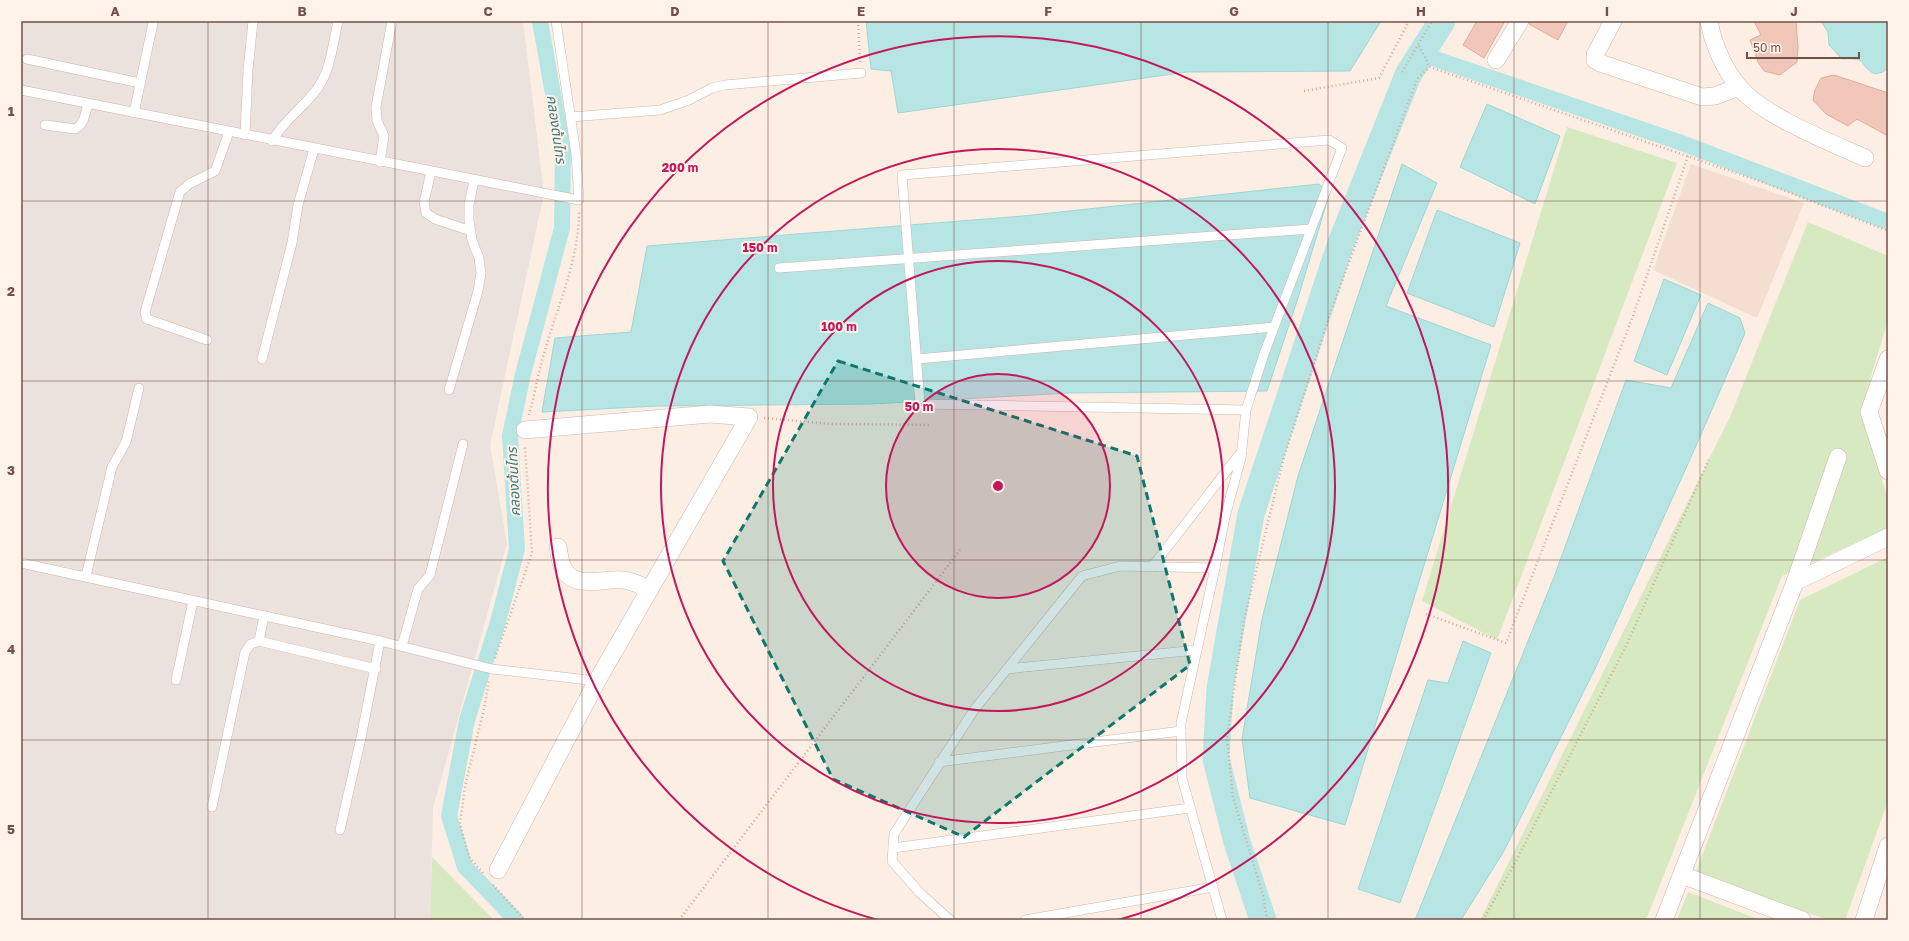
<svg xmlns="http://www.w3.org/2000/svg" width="1909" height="941" font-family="'Golos Text','Noto Sans Thai',sans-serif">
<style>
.residential{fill:#f3ded1}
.industrial{fill:#ebe1dd}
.green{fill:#d7e9c1}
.water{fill:#b7e5e4;stroke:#9ed6d6}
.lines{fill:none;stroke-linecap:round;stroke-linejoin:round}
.canal{stroke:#b7e5e4;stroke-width:16}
.river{stroke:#b7e5e4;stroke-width:27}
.building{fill:#f1c7ba;stroke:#e3ab9b}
.service-casing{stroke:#cfb6ac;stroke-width:10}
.minor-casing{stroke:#cfb6ac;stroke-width:18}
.path{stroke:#d5aa9e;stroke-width:2.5;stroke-dasharray:1 3;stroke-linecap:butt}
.service{stroke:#fff;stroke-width:9}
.minor{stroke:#fff;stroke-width:17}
.marked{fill:#0f766e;fill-opacity:0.2;stroke:#0f766e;stroke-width:3;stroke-dasharray:8 5;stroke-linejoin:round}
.grid{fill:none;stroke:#735149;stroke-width:1;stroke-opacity:0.55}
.ring{fill:none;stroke:#c2185b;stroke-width:2}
.labels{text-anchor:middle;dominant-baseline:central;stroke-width:4;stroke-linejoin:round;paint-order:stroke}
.water-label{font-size:14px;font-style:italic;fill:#3d7878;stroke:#fff2e8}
.centre{fill:#c2185b;stroke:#fff2e8;stroke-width:2}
.ring-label{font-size:12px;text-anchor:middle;font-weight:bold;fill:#c2185b;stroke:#fff2e8;stroke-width:4;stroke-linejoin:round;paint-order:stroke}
.neatline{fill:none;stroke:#735149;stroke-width:1.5}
.grid-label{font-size:13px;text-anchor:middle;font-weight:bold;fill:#735149}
</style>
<rect width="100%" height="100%" fill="#fceee2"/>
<path class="residential" d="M1691,164L1804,203L1757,318L1653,270Z"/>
<path class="industrial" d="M21,21H523L544,194L490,445L507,543L433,808L430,920H21Z"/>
<g class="green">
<path d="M1567,127L1677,163L1497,640L1422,601Z"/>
<path d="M1808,222L1888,256V320L1861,410L1888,499V528L1782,576L1646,920H1480L1730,417Z"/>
<path d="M1888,557V801L1845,920H1829L1695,874L1800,600Z"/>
<path d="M432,857L494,920H430Z"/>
<path d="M1688,892L1760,920H1677Z"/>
</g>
<g class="water">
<path d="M866,21H1381L1350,71L1187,72L898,113L891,71L871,69Z"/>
<path d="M1821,21H1886L1888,26V68L1883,72L1875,74C1857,65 1870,57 1842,59L1829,45L1828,32Z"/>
<path d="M1487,104L1560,136L1535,204L1460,167Z"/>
<path d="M1402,164L1437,183L1386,306L1491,345L1345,825L1250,798L1242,739L1262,619L1298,476Z"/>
<path d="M1319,184L1329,195L1298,298L1267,391L1070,393L871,404L657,406L542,412L555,338L631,332L647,246L1023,216Z"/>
<path d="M1437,210L1520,243L1494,327L1407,293Z"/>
<path d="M1664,279L1701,295L1667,375L1634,361Z"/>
<path d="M1708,303L1740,318L1745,333L1696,446L1594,671L1504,851L1461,920H1415L1554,577L1626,380L1671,388Z"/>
<path d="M1463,641L1491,653L1400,903L1358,889L1428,680L1448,683Z"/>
</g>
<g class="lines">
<g class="canal">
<path d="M1421,54L1679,142L1888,222"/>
<path d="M516,920L465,867L449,816L467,720L498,622L517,549L510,436L523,374L562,228L563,150L540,21"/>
</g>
<path class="river" d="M1263,920L1237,842L1216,759L1220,688L1251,514L1341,243L1408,75L1442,21"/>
</g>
<g class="building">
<path d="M1477,21H1505L1484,58L1463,45Z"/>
<path d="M1530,21H1568L1558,40L1529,24Z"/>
<path d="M1754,21H1796L1798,47L1797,62L1780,75L1764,71L1758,62L1750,40L1761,35Z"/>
<path d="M1834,75L1888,93V136L1857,119L1848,126L1826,114L1813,100L1815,90L1821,78Z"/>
</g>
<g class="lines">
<defs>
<g id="service">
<path d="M27,59L140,83"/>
<path d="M21,90L579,200L576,154L556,21"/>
<path d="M134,113L153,23"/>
<path d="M571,117L660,110L689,100L712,88L725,85L861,73"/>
<path d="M45,125L75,129C85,124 85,113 88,104"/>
<path d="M245,135L248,70L253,21"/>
<path d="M272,141C284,120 303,108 317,89C331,70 333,43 338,21"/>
<path d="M380,162L384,136L377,121L376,107L392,21"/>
<path d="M431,172L424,202L426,213L435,219L471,231"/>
<path d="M779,268L1311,229"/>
<path d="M207,340L147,319L145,312L180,192L189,184L215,171L229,132"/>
<path d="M262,359L292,243L298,205L314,149"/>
<path d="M917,359L1274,327"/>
<path d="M449,390L478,291L481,273L479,258L472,240L469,221V205L474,180"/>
<path d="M21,563L380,641L492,669L597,681"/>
<path d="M1152,567L1242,451"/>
<path d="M1215,568L1181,723V731L1182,778L1222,920"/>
<path d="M86,576L112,467L126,442L139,388"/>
<path d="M259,641L376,669"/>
<path d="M402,646L418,589L430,575L463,444"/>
<path d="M1007,669L1197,650"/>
<path d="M176,680L193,601"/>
<path d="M939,762L1181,731"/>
<path d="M212,807L245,652L251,644L259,641L264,616"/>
<path d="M340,830L361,738L380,641"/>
<path d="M893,848L1190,808"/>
<path d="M950,920L920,893L892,861L894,834L974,710L1082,576L1120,566L1215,568L1225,517L1241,458L1246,410L1264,354L1342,148L1329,140L902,175L920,404L1246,410"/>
<path d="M1025,920L1213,887"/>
</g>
<g id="minor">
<path d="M1613,21L1595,55V60L1600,63L1702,97L1715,96L1739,87"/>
<path d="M1709,21C1713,44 1724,69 1739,87C1763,116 1830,142 1865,158"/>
<path d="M1496,60L1520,21"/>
<path d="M1888,359L1869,412L1888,471"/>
<path d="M558,547C559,553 560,560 562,566C572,591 603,578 623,580C633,581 641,586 650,589"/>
<path d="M1795,582L1838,457"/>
<path d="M498,870L597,681L749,417L710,414L525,430"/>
<path d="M1682,875L1802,920"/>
<path d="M1664,920L1795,582L1888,537"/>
<path d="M1864,920L1888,846"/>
</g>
</defs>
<use href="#service" class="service-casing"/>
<use href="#minor" class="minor-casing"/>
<g class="path">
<path d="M858,21L860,62"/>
<path d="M1419,46L1430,67"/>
<path d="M1402,72L1432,21"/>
<path d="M1304,91L1379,78L1409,21"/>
<path d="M529,415C535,393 539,369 546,347C559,302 579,259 579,211"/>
<path d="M764,418L832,424L931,425"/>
<path d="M1426,614L1506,643L1633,316L1688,156"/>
<path d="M495,658L532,553L525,446"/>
<path d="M483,873L469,857L460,824L465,786L484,709L489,680"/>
<path d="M493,885L525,920"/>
<path d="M679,920L960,550"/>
<path d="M1267,920L1263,895L1233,797L1227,738L1244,620L1284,457L1330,314L1417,79L1430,67L1765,183L1888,231"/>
<path d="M1483,920L1516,861L1627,644L1710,457"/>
</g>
<use href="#service" class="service"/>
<use href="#minor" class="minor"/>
</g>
<path class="marked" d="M838,361L1137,456L1190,665L964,837L833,779L723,561Z"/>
<path class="grid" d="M208,21V920M395,21V920M582,21V920M768,21V920M954,21V920M1141,21V920M1328,21V920M1514,21V920M1700,21V920M21,201H1888M21,381H1888M21,560H1888M21,740H1888"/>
<circle cx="998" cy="486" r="112" fill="#c2185b" fill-opacity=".12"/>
<g class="ring">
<circle cx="998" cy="486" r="112"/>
<circle cx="998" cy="486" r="225"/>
<circle cx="998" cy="486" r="337"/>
<path d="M878 920A450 450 0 1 1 1118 920"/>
</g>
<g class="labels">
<g class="water-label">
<text transform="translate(557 129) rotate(82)">คลองต้นไทร</text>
<text transform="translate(513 482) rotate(-93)">คลองต้นไทร</text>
</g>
</g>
<circle cx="998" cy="486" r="6" class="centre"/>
<g class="ring-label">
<text x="680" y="172">200 m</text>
<text x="760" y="252">150 m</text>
<text x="839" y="331">100 m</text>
<text x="919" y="411">50 m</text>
</g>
<rect width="1909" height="941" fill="none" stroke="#fff2e8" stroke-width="44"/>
<path d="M1747 52v6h112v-6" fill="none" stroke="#735149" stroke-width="2"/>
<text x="1753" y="52" font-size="12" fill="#735149" stroke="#fff2e8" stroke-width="3" paint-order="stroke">50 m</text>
<rect x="22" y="22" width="1865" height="897" class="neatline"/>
<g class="grid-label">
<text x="115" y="16">A</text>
<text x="302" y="16">B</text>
<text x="488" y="16">C</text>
<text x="675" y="16">D</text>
<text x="861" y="16">E</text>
<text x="1048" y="16">F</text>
<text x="1234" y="16">G</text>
<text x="1421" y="16">H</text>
<text x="1607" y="16">I</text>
<text x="1794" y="16">J</text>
<text x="11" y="116">1</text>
<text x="11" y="296">2</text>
<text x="11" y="475">3</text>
<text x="11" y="654">4</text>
<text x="11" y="834">5</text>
</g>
</svg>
